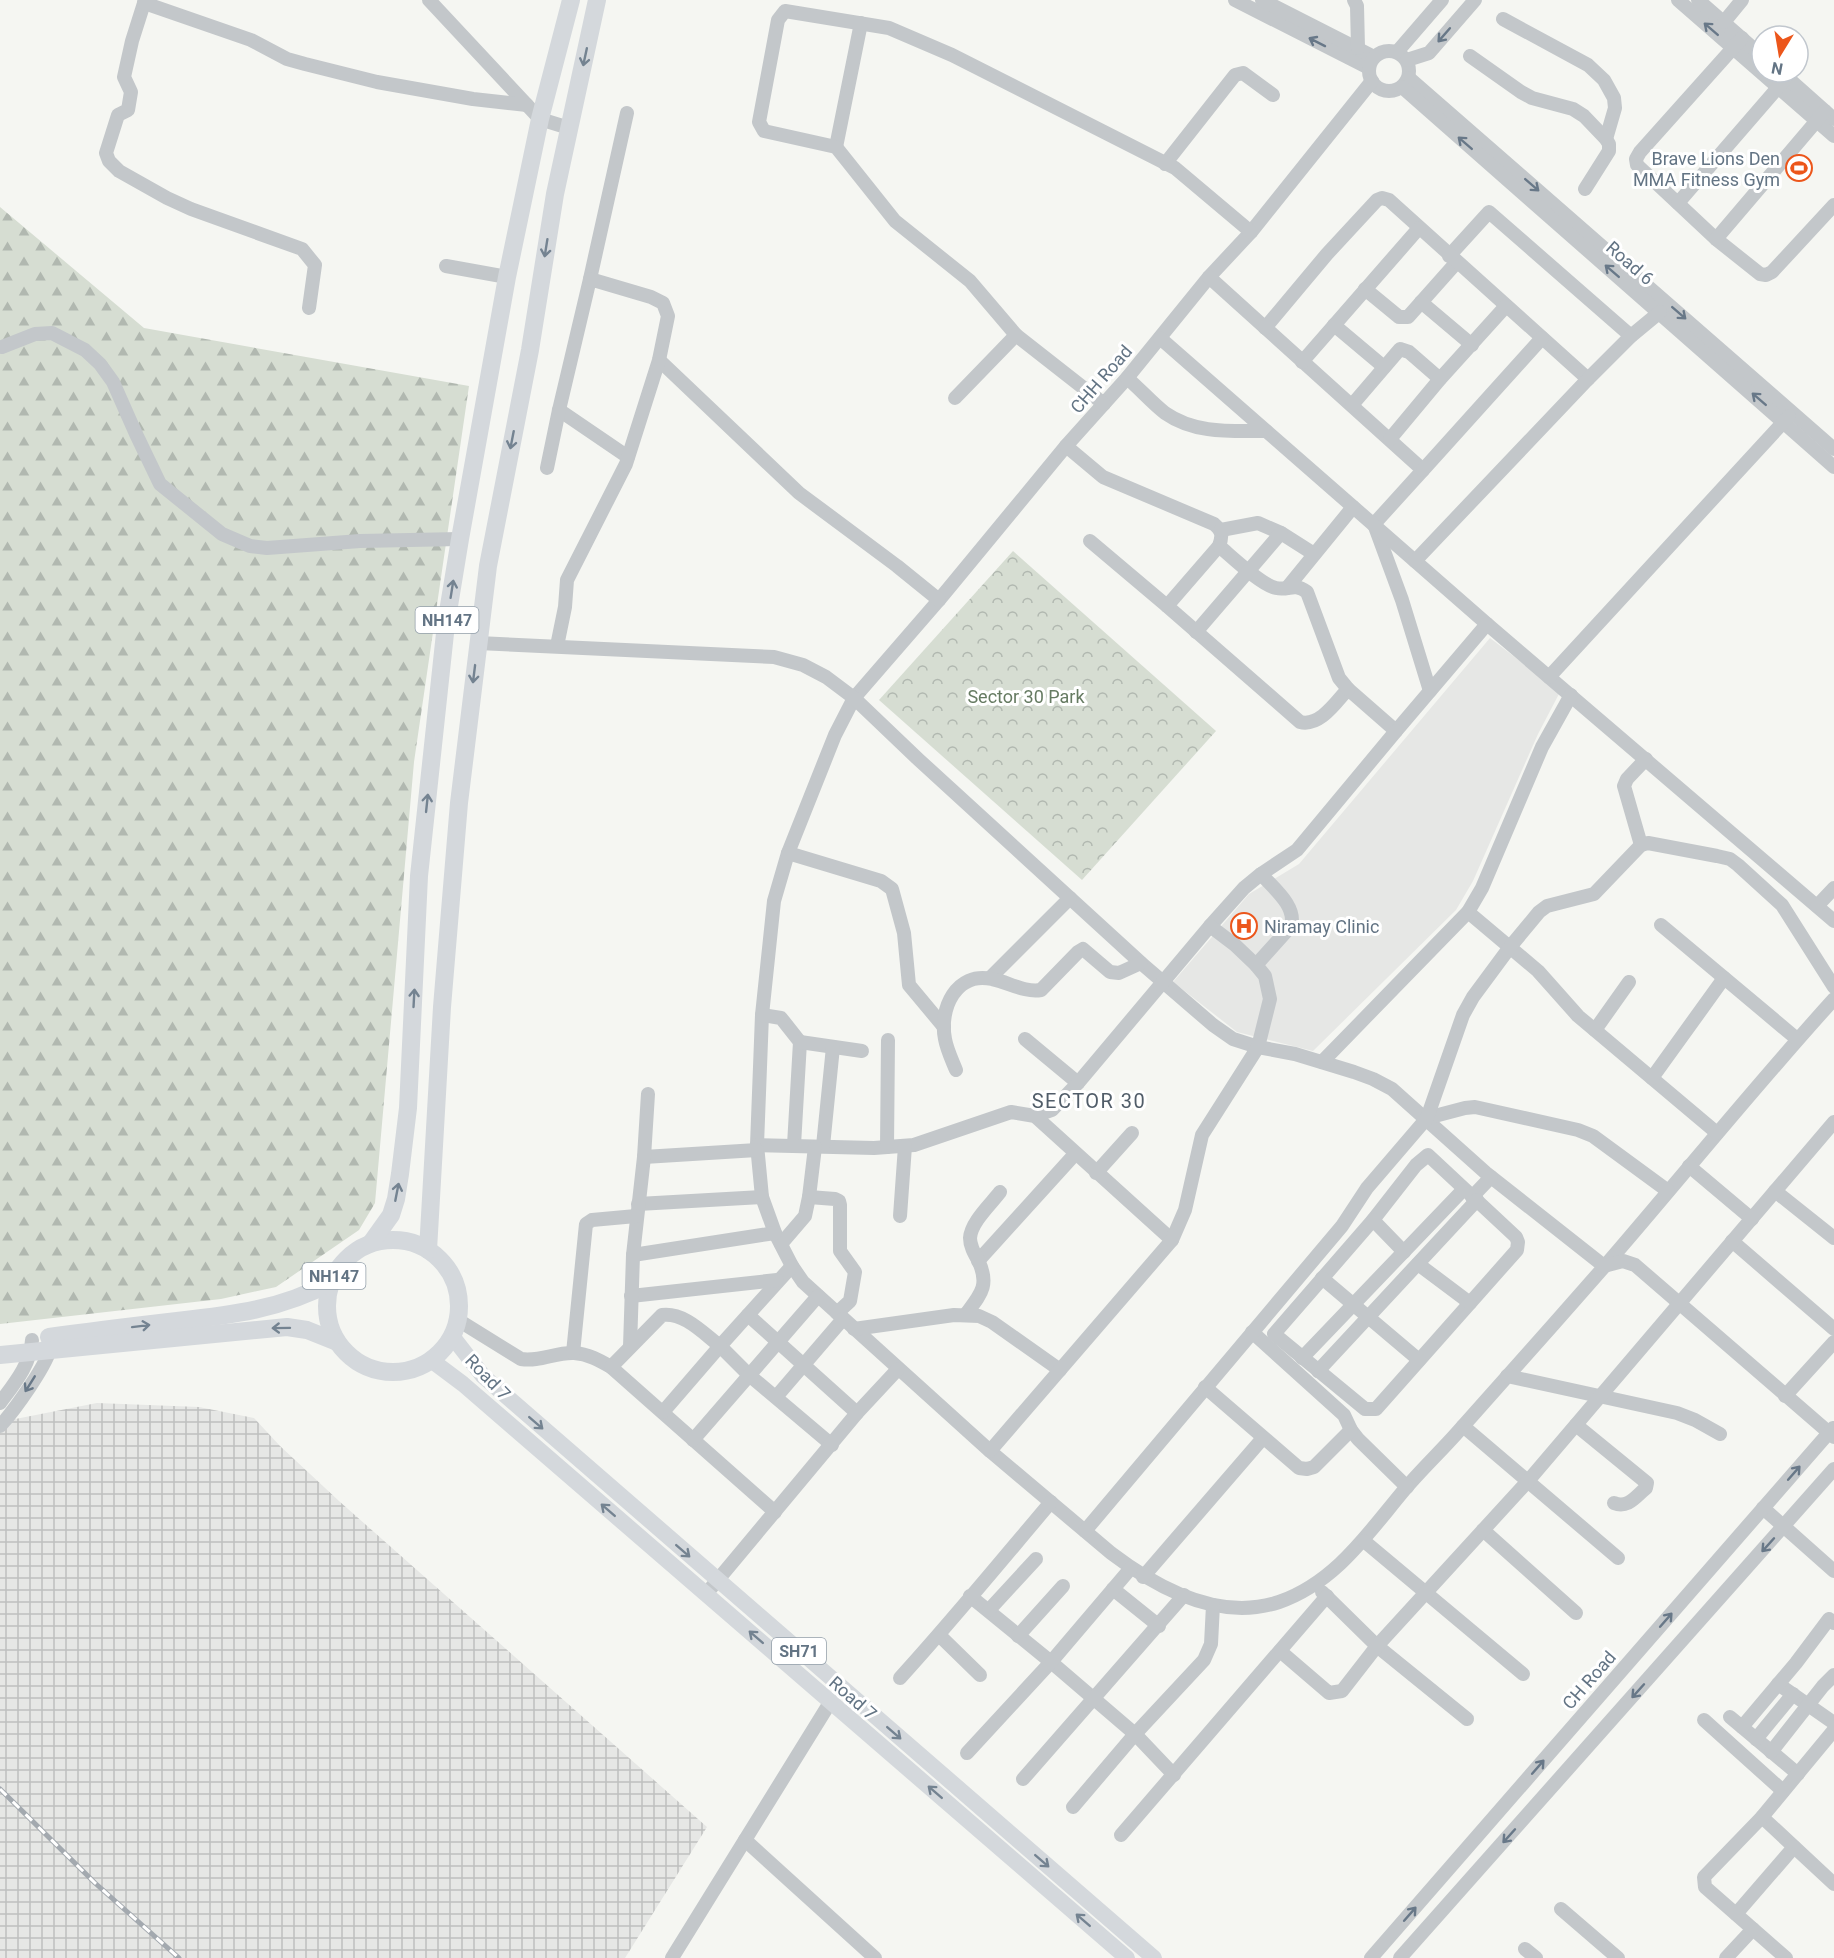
<svg xmlns="http://www.w3.org/2000/svg" width="1834" height="1958" font-family="Roboto,sans-serif">
<style>
.built{fill:#e6e7e5}
.industrial{fill:url(#industrial-grid)}
.forest{fill:url(#forest-firs)}
.park{fill:url(#park-crowns)}
.lines{fill:none;stroke-linecap:round;stroke-linejoin:round}
.minor{stroke:#c3c7ca;stroke-width:14}
.major{stroke:#d4d8dc;stroke-width:16}
.highway{stroke:#d4d8dc;stroke-width:18}
.rail-casing{stroke:#a3a9af;stroke-width:5}
.rail{stroke:#fff;stroke-width:3;stroke-dasharray:9;stroke-linecap:butt}
.oneway{stroke:#687888}
.oneway2{stroke:#748391}
.labels{text-anchor:middle;dominant-baseline:central;stroke-width:6;stroke-linejoin:round;paint-order:stroke}
.shield{fill:#fff;stroke:#929ea9;stroke-width:1.5}
.shield-label{font-size:16px;font-weight:bold;fill:#637484}
.poi-label{font-size:18px;fill:#637484;stroke:#fff;text-anchor:end}
.street-label{font-size:18px;fill:#637484;stroke:#fff}
.park-label{font-size:18px;fill:#667b62;stroke:#fff}
.neighbourhood-label{font-size:20px;letter-spacing:1.5px;fill:#515d69;stroke:#fff}
</style>
<defs>
<pattern id="industrial-grid" width="8" height="8" patternUnits="userSpaceOnUse" patternTransform="scale(1.5)"><rect width="8" height="8" fill="#e6e7e5"/><path d="M0 4h8M4 0v8" fill="none" stroke="#bec0bf"/></pattern>
<pattern id="forest-firs" width="22" height="20" patternUnits="userSpaceOnUse" patternTransform="scale(1.5)"><rect width="22" height="20" fill="#d6ddd2"/><path d="M5 1l3.5 6h-7zM16 11l3.5 6h-7z" fill="#b1b8b0"/></pattern>
<pattern id="park-crowns" width="20" height="18" patternUnits="userSpaceOnUse" patternTransform="scale(1.5)"><rect width="20" height="18" fill="#d6ddd2"/><path d="M2 6a3 3 0 1 1 6 0M12 15a3 3 0 1 1 6 0" fill="none" stroke="#b1b8b0"/></pattern>
</defs>
<rect width="100%" height="100%" fill="#f5f6f2"/>
<path class="built" d="M1490,638L1560,692L1538,734L1473,881L1456,910L1313,1051L1237,1032L1173,982L1249,894L1299,864Z"/>
<path class="industrial" d="M97,1403L199,1407L254,1418L280,1446L339,1501L707,1827L625,1958H0V1422Z"/>
<path class="forest" d="M0,207L144,328L469,386L414,762L375,1203L359,1230L276,1287L221,1299L0,1324Z"/>
<path class="park" d="M1013,551L1216,731L1082,880L879,700Z"/>
<g class="lines">
<g class="minor">
<path d="M145,0L132,41L124,77L131,92L128,110L118,115L106,153L109,161L119,171L167,198L191,209L302,249L315,265L309,308"/>
<path d="M429,0L540,119L569,128"/>
<path d="M1235,0L1369,68"/>
<path d="M1262,0L1374,57"/>
<path d="M1354,0L1357,6L1358,48"/>
<path d="M1678,0L1834,136"/>
<path d="M1698,0L1762,56"/>
<path d="M144,3L251,40L287,59L305,64L377,82L473,99L527,105"/>
<path d="M1503,19L1588,65L1604,80L1614,98L1615,108L1606,139"/>
<path d="M1724,22L1742,0"/>
<path d="M1742,38L1640,152L1636,159L1637,165L1716,239L1760,274L1766,275L1772,272L1834,205"/>
<circle cx="1389" cy="71" r="20"/>
<path d="M1397,52L1442,0"/>
<path d="M1470,56L1521,92L1532,98L1573,109L1584,116L1606,139L1609,144V151L1585,189"/>
<path d="M1407,60L1429,53L1475,0"/>
<path d="M1781,72L1834,119"/>
<path d="M1409,78L1834,449"/>
<path d="M1372,81L1251,232L1209,277L1127,378L1066,446L939,600L854,698L835,735L788,853L774,901L762,1015L757,1145L762,1197L775,1233L792,1266L803,1282L990,1451L1111,1553C1157,1588 1219,1622 1279,1602C1336,1582 1368,1533 1405,1489C1421,1470 1440,1452 1456,1434C1506,1378 1555,1323 1604,1267C1681,1178 1755,1086 1834,999"/>
<path d="M1402,87L1834,467"/>
<path d="M836,147L861,23"/>
<path d="M1165,164L1235,75L1243,73L1273,95"/>
<path d="M1678,203L1787,77"/>
<path d="M1716,239L1825,111"/>
<path d="M1449,256L1489,212L1631,336"/>
<path d="M446,266L507,277"/>
<path d="M1209,277L1423,470L1374,524L1402,600L1430,691"/>
<path d="M590,279L627,113"/>
<path d="M1365,289L1399,317H1408L1456,263"/>
<path d="M1421,302L1472,345"/>
<path d="M1334,325L1384,367"/>
<path d="M1265,328L1327,254L1377,200L1382,198L1389,200L1588,379"/>
<path d="M1016,335L970,281L895,221L836,147L764,131L759,122L778,20L785,11L889,28L952,55L1175,168L1251,232"/>
<path d="M1160,338L1487,624L1834,921"/>
<path d="M2,347L35,334L52,333L85,350L100,364L113,382L136,434L160,484L222,534L250,546L267,548L360,541L460,539"/>
<path d="M659,360L799,493L897,566L939,600"/>
<path d="M1302,362L1419,228"/>
<path d="M1127,378C1140,389 1152,403 1165,413C1195,434 1231,431 1266,431"/>
<path d="M955,398L1016,335L1104,404"/>
<path d="M1352,405L1400,349L1409,352L1440,379"/>
<path d="M559,410L628,457"/>
<path d="M1390,439L1440,379L1506,306"/>
<path d="M1066,446L1103,477L1214,524C1222,531 1223,535 1219,546L1167,606L1300,722C1320,727 1336,702 1348,689L1396,731L1487,624"/>
<path d="M547,468L559,410L590,279L651,297L663,303L668,316L659,360L626,464L567,580L565,607L557,646"/>
<path d="M1423,470L1542,338"/>
<path d="M1221,530L1258,523L1281,533L1314,554"/>
<path d="M1090,541L1167,606"/>
<path d="M1219,546C1231,556 1261,585 1276,588C1290,591 1293,582 1307,592L1339,678L1348,689"/>
<path d="M1415,561L1588,379L1631,336L1660,312"/>
<path d="M1287,588L1353,507"/>
<path d="M1196,632L1281,533"/>
<path d="M478,643L774,657L803,665L826,677L854,698L919,760L1141,963L1213,1025L1233,1039L1258,1047L1295,1054L1354,1072L1373,1079L1392,1089L1486,1173L1604,1266L1623,1261L1635,1265L1834,1437"/>
<path d="M1549,677L1789,416"/>
<path d="M1641,845L1624,786L1627,779L1646,759"/>
<path d="M788,853L881,881L892,889L904,933L909,985L944,1027"/>
<path d="M1817,906L1834,888"/>
<path d="M1468,912L1538,971L1578,1016L1717,1133"/>
<path d="M1661,925L1797,1039"/>
<path d="M1256,965L1291,926C1297,906 1273,888 1261,874"/>
<path d="M990,978L1070,898"/>
<path d="M762,1015L781,1018L800,1042L794,1145"/>
<path d="M1595,1030L1629,982"/>
<path d="M1025,1039L1078,1083"/>
<path d="M800,1042L862,1051"/>
<path d="M1322,1062L1468,912L1482,888L1542,747L1571,695"/>
<path d="M956,1070C952,1060 947,1050 945,1039C939,1009 956,971 992,979C1008,982 1025,993 1041,990L1078,952L1083,949L1110,972L1119,973L1141,963"/>
<path d="M1652,1078L1724,978"/>
<path d="M1035,1116L1052,1110L1078,1083L1210,926L1244,888L1261,874L1297,850L1396,731"/>
<path d="M1427,1118L1465,1108L1475,1107L1578,1130L1593,1136L1668,1191"/>
<path d="M757,1145L874,1148L914,1145L1011,1112L1035,1116L1172,1240"/>
<path d="M823,1146L833,1047"/>
<path d="M887,1147L888,1040"/>
<path d="M1428,1155L1516,1237L1518,1242L1517,1250L1376,1409H1365L1274,1334L1373,1220L1416,1165Z"/>
<path d="M644,1157L757,1150"/>
<path d="M1689,1166L1752,1219"/>
<path d="M1096,1173L1132,1133"/>
<path d="M1775,1191L1834,1238"/>
<path d="M809,1197L835,1199L839,1201L840,1205V1251L855,1272L850,1301L837,1313"/>
<path d="M1472,1197L1491,1177"/>
<path d="M638,1204L762,1197"/>
<path d="M900,1216L905,1146"/>
<path d="M1373,1220L1404,1252"/>
<path d="M1732,1241L1834,1329"/>
<path d="M781,1244L805,1216L809,1197L815,1147"/>
<path d="M633,1255L775,1233"/>
<path d="M978,1261L1075,1154"/>
<path d="M1418,1264L1470,1303"/>
<path d="M792,1266L720,1346L749,1375L832,1445"/>
<path d="M1322,1278L1419,1360"/>
<path d="M631,1296L777,1280"/>
<path d="M966,1314C981,1294 990,1285 978,1260C974,1253 970,1246 970,1238C971,1222 991,1204 1000,1192"/>
<path d="M748,1315L857,1413"/>
<path d="M458,1320L521,1359C540,1362 556,1352 574,1353C588,1354 599,1360 611,1367L775,1512"/>
<path d="M854,1329L954,1315L979,1316L992,1322L1060,1370"/>
<path d="M1252,1332L1344,1415L1351,1430L1358,1439L1407,1487"/>
<path d="M630,1347L633,1255L644,1157L648,1094"/>
<path d="M573,1353L586,1224L592,1220L636,1216"/>
<path d="M1302,1358L1463,1190"/>
<path d="M611,1367L662,1315C684,1312 703,1333 720,1346L663,1412"/>
<path d="M1318,1371L1477,1200"/>
<path d="M1507,1376L1677,1413L1695,1420L1720,1434"/>
<path d="M1205,1387L1299,1468L1307,1469L1314,1467L1351,1430"/>
<path d="M1785,1396L1834,1342"/>
<path d="M776,1397L843,1319"/>
<path d="M0,1403C14,1384 31,1364 32,1340"/>
<path d="M1576,1425L1647,1483L1646,1488C1636,1496 1628,1509 1614,1503"/>
<path d="M0,1426C13,1412 49,1363 51,1345"/>
<path d="M1463,1426L1618,1558"/>
<path d="M693,1440L818,1296"/>
<path d="M990,1451L1172,1240L1185,1210L1202,1135L1258,1047L1270,999L1265,976L1256,965L1235,945L1210,926"/>
<path d="M1763,1508L1834,1571"/>
<path d="M1483,1530L1576,1613"/>
<path d="M1085,1531L1342,1226L1367,1188L1427,1118L1463,1015L1473,997L1510,947L1539,912L1547,906L1594,894L1641,845L1648,843L1717,856L1730,859L1738,865L1782,905L1834,987"/>
<path d="M1364,1541L1523,1674"/>
<path d="M1143,1577L1263,1438"/>
<path d="M1113,1589L1159,1626"/>
<path d="M1322,1592L1377,1646L1467,1719"/>
<path d="M706,1594L857,1413L898,1369"/>
<path d="M970,1596L1051,1662L1135,1734L1174,1775"/>
<path d="M989,1610L1036,1559"/>
<path d="M939,1635L980,1675"/>
<path d="M1018,1636L1063,1586"/>
<path d="M1280,1651L1329,1693L1342,1691L1377,1646L1528,1481L1834,1122"/>
<path d="M900,1678C952,1621 1001,1561 1051,1502"/>
<path d="M1778,1684L1834,1723"/>
<path d="M1730,1717L1798,1774"/>
<path d="M1704,1720L1783,1791"/>
<path d="M1742,1727L1796,1663L1829,1619L1834,1623"/>
<path d="M1756,1739L1793,1694"/>
<path d="M1771,1752L1823,1686L1834,1675"/>
<path d="M967,1753L1051,1662L1131,1568"/>
<path d="M1023,1779L1184,1595"/>
<path d="M1073,1807L1135,1734L1204,1660L1211,1644L1213,1605"/>
<path d="M1762,1817L1834,1884"/>
<path d="M1121,1835L1327,1596"/>
<path d="M745,1840L875,1958"/>
<path d="M1561,1909L1618,1958"/>
<path d="M1736,1914L1794,1847"/>
<path d="M1525,1949L1536,1958"/>
<path d="M672,1958L831,1701"/>
<path d="M1371,1958L1833,1428"/>
<path d="M1400,1958L1834,1469"/>
<path d="M1726,1958L1753,1929"/>
<path d="M1786,1958L1705,1887L1704,1877L1762,1817L1834,1730"/>
</g>
<g class="major">
<path d="M452,1336L483,1376L1154,1958"/>
<path d="M431,1360L463,1384L1127,1958"/>
</g>
<g class="highway">
<circle cx="393" cy="1306" r="66"/>
<path d="M371,1243L391,1215L396,1199L400,1174L408,1108L419,876L446,624L460,539L507,277L540,119L571,0"/>
<path d="M428,1250L442,1007L459,803L488,566L530,350L555,194L597,0"/>
<path d="M49,1337C92,1331 134,1326 177,1321C231,1315 283,1309 331,1282"/>
<path d="M0,1355L287,1327L307,1330L337,1342"/>
</g>
<defs>
<path id="rail" d="M0,1789L95,1883L179,1958"/>
</defs>
<use href="#rail" class="rail-casing"/>
<use href="#rail" class="rail"/>
</g>
<defs><path id="oneway-shaft" d="M-6 0H5M1.5-3L5.5 0L1.5 3" fill="none" stroke-width="1.6" stroke-linecap="round" stroke-linejoin="round" transform="scale(1.5)"/></defs>
<g class="oneway">
<use href="#oneway-shaft" transform="translate(1711 29) rotate(-139)"/>
<use href="#oneway-shaft" transform="translate(1444 35) rotate(131)"/>
<use href="#oneway-shaft" transform="translate(1317 42) rotate(-153)"/>
<use href="#oneway-shaft" transform="translate(1465 143) rotate(-139)"/>
<use href="#oneway-shaft" transform="translate(1532 185) rotate(41)"/>
<use href="#oneway-shaft" transform="translate(1612 271) rotate(-139)"/>
<use href="#oneway-shaft" transform="translate(1679 313) rotate(41)"/>
<use href="#oneway-shaft" transform="translate(1759 399) rotate(-139)"/>
<use href="#oneway-shaft" transform="translate(30 1384) rotate(122)"/>
<use href="#oneway-shaft" transform="translate(1794 1473) rotate(-49)"/>
<use href="#oneway-shaft" transform="translate(1768 1545) rotate(132)"/>
<use href="#oneway-shaft" transform="translate(1666 1620) rotate(-49)"/>
<use href="#oneway-shaft" transform="translate(1638 1691) rotate(132)"/>
<use href="#oneway-shaft" transform="translate(1538 1767) rotate(-49)"/>
<use href="#oneway-shaft" transform="translate(1509 1836) rotate(132)"/>
<use href="#oneway-shaft" transform="translate(1410 1914) rotate(-49)"/>
</g>
<g class="oneway2">
<use href="#oneway-shaft" transform="translate(585 57) rotate(102)"/>
<use href="#oneway-shaft" transform="translate(546 248) rotate(99)"/>
<use href="#oneway-shaft" transform="translate(512 440) rotate(101)"/>
<use href="#oneway-shaft" transform="translate(452 589) rotate(-81)"/>
<use href="#oneway-shaft" transform="translate(474 674) rotate(97)"/>
<use href="#oneway-shaft" transform="translate(427 803) rotate(-84)"/>
<use href="#oneway-shaft" transform="translate(414 998) rotate(-87)"/>
<use href="#oneway-shaft" transform="translate(397 1192) rotate(-79)"/>
<use href="#oneway-shaft" transform="translate(141 1326) rotate(-7)"/>
<use href="#oneway-shaft" transform="translate(281 1328) rotate(179)"/>
<use href="#oneway-shaft" transform="translate(536 1423) rotate(41)"/>
<use href="#oneway-shaft" transform="translate(608 1510) rotate(-139)"/>
<use href="#oneway-shaft" transform="translate(683 1551) rotate(41)"/>
<use href="#oneway-shaft" transform="translate(756 1637) rotate(-139)"/>
<use href="#oneway-shaft" transform="translate(894 1733) rotate(41)"/>
<use href="#oneway-shaft" transform="translate(935 1792) rotate(-139)"/>
<use href="#oneway-shaft" transform="translate(1042 1861) rotate(41)"/>
<use href="#oneway-shaft" transform="translate(1083 1920) rotate(-139)"/>
</g>
<defs>
<symbol id="stadium-ring" viewBox="-11 -11 22 22"><circle r="9.5" fill="#fff" stroke="#ec561b" stroke-width="1.5"/><path d="M0-5a6.5 5 0 1 0 0 10a6.5 5 0 1 0 0-10ZM-3.5-1.8h7v3.6h-7Z" fill="#ec561b"/></symbol>
<symbol id="hospital-ring" viewBox="-11 -11 22 22"><circle r="9.5" fill="#fff" stroke="#ec561b" stroke-width="1.5"/><path d="M-5-5h3v3.5h4V-5h3V5h-3V1.5h-4V5h-3Z" fill="#ec561b"/></symbol>
</defs>
<g fill-rule="evenodd">
<use href="#stadium-ring" x="1784" y="153" width="30" height="30"/>
<use href="#hospital-ring" x="1229" y="911" width="30" height="30"/>
</g>
<g class="labels">
<g class="shield">
<rect x="415.5" y="607" width="63" height="26" rx="4.5"/>
<rect x="302.5" y="1263" width="63" height="26" rx="4.5"/>
<rect x="772" y="1638" width="54" height="26" rx="4.5"/>
</g>
<g class="shield-label">
<text x="447" y="620">NH147</text>
<text x="334" y="1276">NH147</text>
<text x="799" y="1651">SH71</text>
</g>
<g class="poi-label">
<text x="1780" y="158">Brave Lions Den<tspan x="1780" dy="21">MMA Fitness Gym</tspan></text>
<text x="1264" y="926" text-anchor="start">Niramay Clinic</text>
</g>
<g class="street-label">
<text transform="translate(1630 263) rotate(41)">Road 6</text>
<text transform="translate(1101 379) rotate(-49)">CHH Road</text>
<text transform="translate(488 1377) rotate(46)">Road 7</text>
<text transform="translate(1589 1680) rotate(-49)">CH Road</text>
<text transform="translate(853 1698) rotate(41)">Road 7</text>
</g>
<g class="park-label">
<text x="1026" y="696">Sector 30 Park</text>
</g>
<g class="neighbourhood-label">
<text x="1089" y="1101">SECTOR 30</text>
</g>
</g>
<g transform="translate(1780 54) rotate(191)"><circle r="28" fill="#ffffff" stroke="#c1c7ce" stroke-width="1.5"/>
<path d="M0-4.5L10 22L0 15L-10 22Z" fill="#ec561b"/>
<text y="-9" font-size="16" font-weight="bold" text-anchor="middle" fill="#637484">N</text>
</g>
</svg>
